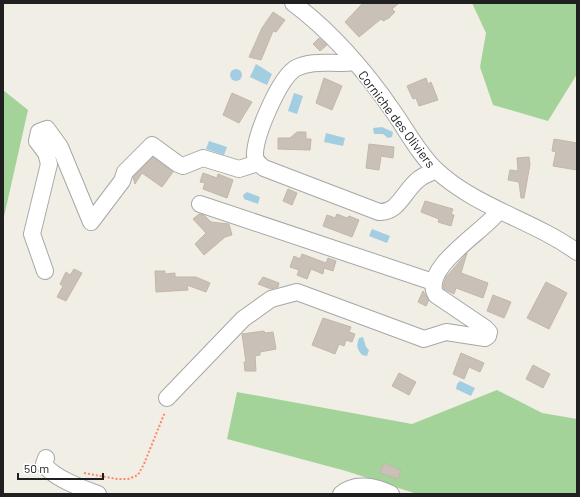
<svg xmlns="http://www.w3.org/2000/svg" width="580" height="497" font-family="Barlow,sans-serif">
<style>
.forest{fill:#a3d398}
.water{fill:#a3cde1}
.building{fill:#c9c1b8;stroke:#c4b6a7}
.lines{fill:none;stroke-linecap:round;stroke-linejoin:round}
.minor-casing{stroke:#a7a7a7;stroke-width:18}
.path{stroke:#ff8768;stroke-width:2;stroke-dasharray:2 2;stroke-linecap:butt}
.minor{stroke:#fff;stroke-width:16}
.labels{text-anchor:middle;dominant-baseline:central;stroke-width:3;stroke-linejoin:round;paint-order:stroke}
.street-label{font-size:13px;fill:#202020;stroke:#fff}
</style>
<rect width="100%" height="100%" fill="#f1eee5"/>
<g class="forest">
<path d="M472,3H577V74L548,121L493,105L480,67L486,33Z"/>
<path d="M3,90L28,110L3,221Z"/>
<path d="M497,390L542,413L577,419V494H417L346,471L227,439L237,392L412,424Z"/>
</g>
<g class="water">
<path d="M256,64L272,74L267,85L250,77Z"/>
<circle cx="236" cy="75" r="6"/>
<path d="M294,93L303,96L297,114L288,111Z"/>
<path d="M382,127L393,132L392,137L388,138L383,134H374L373,128Z"/>
<path d="M326,133L345,138L343,146L324,142Z"/>
<path d="M209,141L227,147L224,155L206,149Z"/>
<path d="M247,192L260,197L258,204L244,199L243,195Z"/>
<path d="M372,229L390,236L387,243L369,236Z"/>
<path d="M363,337L366,347L369,350L367,356L362,355C357,349 356,346 359,338Z"/>
<path d="M460,381L475,388L471,396L456,389L457,384Z"/>
</g>
<g class="building">
<path d="M363,3H399L392,9L395,12L389,18L383,21L381,19L359,37L345,22Z"/>
<path d="M273,12L285,20L276,32L273,31L261,60L249,57L262,28Z"/>
<path d="M319,38L327,45L320,51L313,44Z"/>
<path d="M324,78L342,86L332,110L316,103Z"/>
<path d="M426,78L428,84L431,82L438,100L419,106L416,98L413,99L407,86Z"/>
<path d="M232,93L252,102L239,123L223,115Z"/>
<path d="M297,132H306V139H311L310,150L278,149V138H290Z"/>
<path d="M554,139L577,143V170L553,166L556,152L552,151Z"/>
<path d="M369,144L394,147L393,158L381,156L379,170L366,168Z"/>
<path d="M153,157L173,172L162,187L142,173L135,184L133,177Z"/>
<path d="M529,157L530,164L524,198H521L519,182L508,180L510,170L518,171L517,158Z"/>
<path d="M203,173L217,178L218,174L233,180L227,198L203,189L205,183L200,182Z"/>
<path d="M288,189L297,193L292,205L283,201Z"/>
<path d="M425,201L453,209L451,214L454,215L451,226L438,222L439,219L421,212Z"/>
<path d="M199,214L204,215L211,222L229,224L232,235L225,237L204,255L195,244L206,233L193,219Z"/>
<path d="M337,214L347,218L349,216L359,220L352,237L323,226L327,215L335,218Z"/>
<path d="M467,253L461,273L488,283L483,298L456,288L454,294L444,289L443,285L446,277Z"/>
<path d="M302,254L326,263L328,258L336,261L333,271L324,268L323,274L311,269L307,279L297,275L299,270L290,267L294,256L300,259Z"/>
<path d="M74,269L82,273L66,301L57,297L63,286L60,284L66,272L70,275Z"/>
<path d="M155,271H165V274L175,273V277H196L210,283L206,292L187,285L188,290L156,292Z"/>
<path d="M263,277L279,283L278,287L271,289L258,284Z"/>
<path d="M546,282L567,293L549,329L527,318Z"/>
<path d="M423,291L429,300L426,306L418,302Z"/>
<path d="M493,295L511,302L504,318L487,311Z"/>
<path d="M323,318L351,327L349,332L355,334L352,342L346,340L344,346L339,344L335,354L312,345Z"/>
<path d="M264,331L265,333L273,332L276,349L260,352V355L255,356L256,371H245L244,362H246L242,334Z"/>
<path d="M461,353L484,363L480,372L469,367L464,379L453,374Z"/>
<path d="M533,365L550,374L543,388L526,379Z"/>
<path d="M399,373L416,382L409,395L392,386Z"/>
<path d="M384,463L401,470L398,479L380,473Z"/>
</g>
<g class="lines">
<defs>
<g id="minor">
<path d="M293,3C332,32 366,72 393,111C407,131 419,154 436,170C477,208 533,220 577,252"/>
<path d="M354,62C334,65 314,59 296,68C279,78 256,134 255,153C254,160 259,164 264,168L379,212C399,213 404,190 419,179C424,175 431,173 436,170"/>
<path d="M200,204L433,282"/>
<path d="M45,271L32,234L49,164L46,153L37,141L39,132L47,129L60,147L91,222L122,181L125,172L152,145L178,164L183,166L203,158L239,169L258,163"/>
<path d="M167,398L243,319L271,299L297,292L424,339L446,332L485,338L488,336L489,332L485,328L436,295C420,268 486,230 499,211"/>
<path d="M46,458L44,464C52,477 83,489 98,494"/>
<path d="M341,494C355,482 375,486 391,494"/>
</g>
</defs>
<use href="#minor" class="minor-casing"/>
<path class="path" d="M84,473L117,479H128L138,475L144,464L165,412"/>
<use href="#minor" class="minor"/>
</g>
<g class="labels">
<g class="street-label">
<text transform="translate(397 119) rotate(53)">Corniche des Oliviers</text>
</g>
</g>
<rect width="580" height="497" fill="none" stroke="#202020" stroke-width="8"/>
<path d="M18 473v6h85v-6" fill="none" stroke="#202020" stroke-width="2"/>
<text x="24" y="473" font-size="12" fill="#202020" stroke="#ffffff" stroke-width="3" paint-order="stroke">50 m</text>
</svg>
